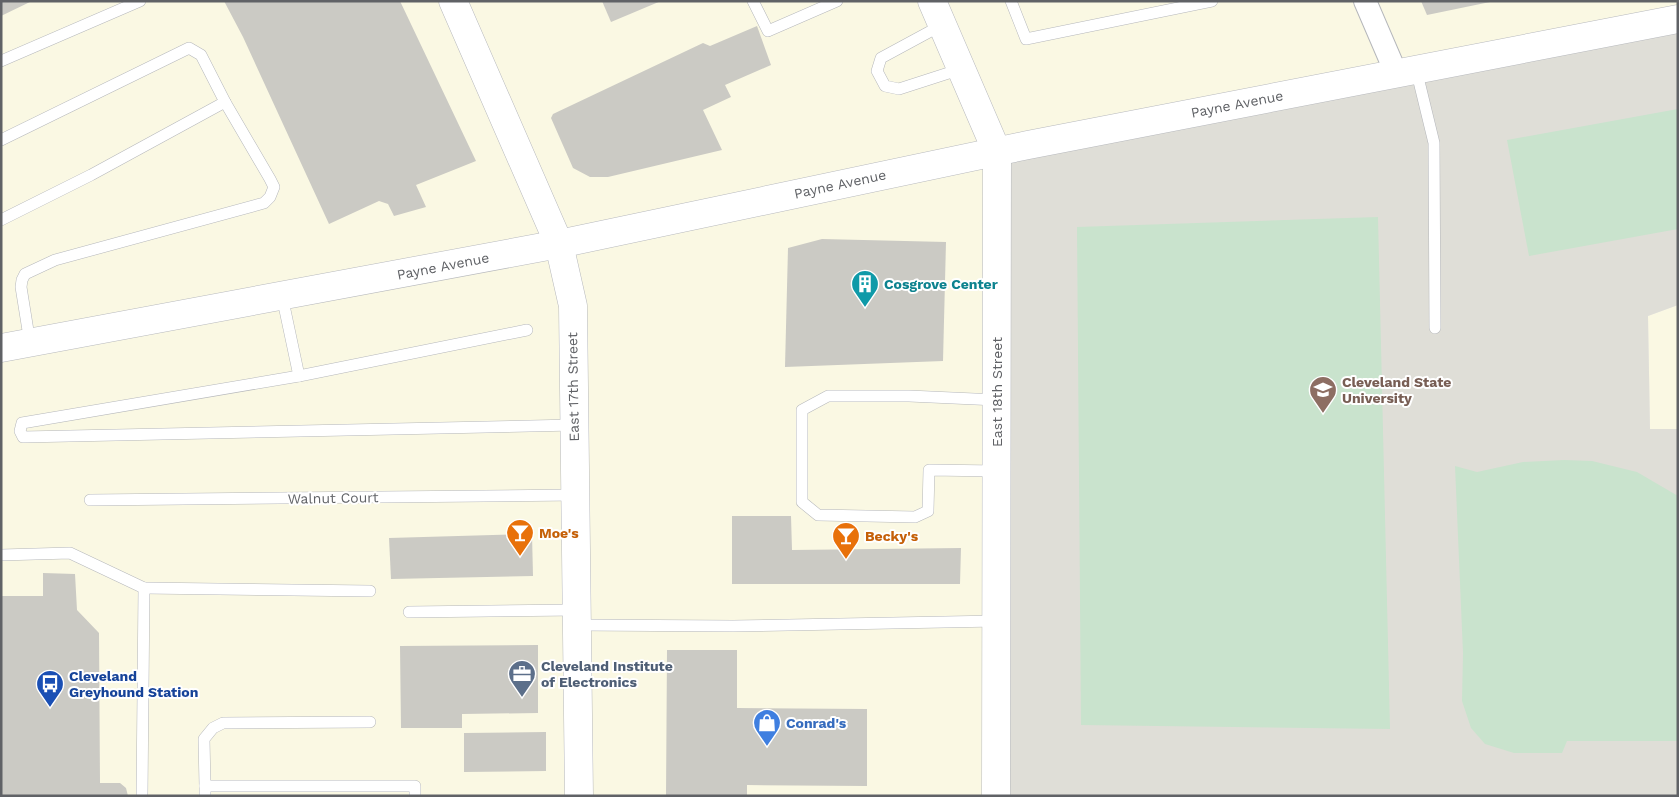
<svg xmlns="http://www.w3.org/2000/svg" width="1679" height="797" font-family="'Work Sans',sans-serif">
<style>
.commercial{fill:#faf8e3}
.education{fill:#dfded7}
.green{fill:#c9e3cd}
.building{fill:#cbcac4}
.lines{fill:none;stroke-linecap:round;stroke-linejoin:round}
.lane-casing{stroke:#b5b7bb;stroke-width:12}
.street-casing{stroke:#b5b7bb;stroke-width:24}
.secondary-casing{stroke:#b7b9bd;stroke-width:29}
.lane{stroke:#fff;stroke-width:11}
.street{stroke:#fff;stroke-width:22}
.secondary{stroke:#fff;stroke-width:28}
.labels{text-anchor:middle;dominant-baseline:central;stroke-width:4;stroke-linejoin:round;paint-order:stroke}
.street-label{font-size:14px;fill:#606266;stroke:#fff}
.culture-label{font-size:14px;font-weight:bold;fill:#0d838f;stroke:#fff;text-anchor:start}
.education-label{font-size:14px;font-weight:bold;fill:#785e54;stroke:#fff;text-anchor:start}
.food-label{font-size:14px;font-weight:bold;fill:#c56008;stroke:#fff;text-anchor:start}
.service-label{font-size:14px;font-weight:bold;fill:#4e5e75;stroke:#fff;text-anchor:start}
.transit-label{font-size:14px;font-weight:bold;fill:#164399;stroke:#fff;text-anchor:start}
.shop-label{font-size:14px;font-weight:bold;fill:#366cbe;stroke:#fff;text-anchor:start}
</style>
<rect width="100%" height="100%" fill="#f0efe8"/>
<g class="commercial">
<path d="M1,1H1678V19L996,796H1Z"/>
<path d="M1678,305V429H1650L1648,316Z"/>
</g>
<path class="education" d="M1678,19V305L1648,316L1650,429H1678V796H996L997,152Z"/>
<g class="green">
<path d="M1678,109V229L1529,256L1507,140Z"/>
<path d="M1378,217L1390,729L1081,725L1077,227Z"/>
<path d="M1564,460L1592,461L1637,472L1678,496V741H1567L1562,753H1514L1485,744L1471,728L1462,701L1463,653L1455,466L1477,472L1523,462Z"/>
</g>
<g class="building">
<path d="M1,1H32L1,16Z"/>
<path d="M224,1H400L476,161L416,185L426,207L394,216L388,204L379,201L329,224L243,37Z"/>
<path d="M602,1H661L611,22Z"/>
<path d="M1421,1H1490V2L1427,15Z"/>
<path d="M757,26L771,65L725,85L731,97L703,110L722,150L608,177H590L573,168L551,118L553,114L703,43L710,46Z"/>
<path d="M822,239L946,242L943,361L785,367L788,248Z"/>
<path d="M732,516H791L792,550L961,548L960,584H732Z"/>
<path d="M532,534L533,576L391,579L389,538Z"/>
<path d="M43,573L75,574L77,610L99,633L100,783H120L126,788L128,796H1V596H43Z"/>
<path d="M538,645V713L462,714V728H401L400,646Z"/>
<path d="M667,650H737V708L867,709V786L747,785V796H666Z"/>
<path d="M546,732V771L464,772V733Z"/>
</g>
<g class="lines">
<defs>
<g id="lane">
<path d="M753,1L768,31L837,1"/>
<path d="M1011,1L1026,39L1212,1"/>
<path d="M942,25L881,58L877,71L885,86L899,89L961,69"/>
<path d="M1,61L140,1"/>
<path d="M1416,69L1434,143L1435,328"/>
<path d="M1,140L189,48L201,55L225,102L91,175L1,220"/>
<path d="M282,296L299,376L22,423L20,431L23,437L574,425"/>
<path d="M30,343L21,287L22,280L25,274L55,260L264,203L270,197L274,187L270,179L225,102"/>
<path d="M299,376L527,330"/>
<path d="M997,471L929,470L928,511L915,517L818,515L802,502V410L828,396H909L997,400"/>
<path d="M90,500L575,495"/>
<path d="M1,555L70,553L144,588L142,796"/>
<path d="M144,588L370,591"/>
<path d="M409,612L576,610"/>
<path d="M577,625L733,626L997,621"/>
<path d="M205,786L204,739L213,728L223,723L370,722"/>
<path d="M205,796V786H415V796"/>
</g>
<path id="street" d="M1365,1L1396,73"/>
<g id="secondary">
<path d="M453,1L559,244L573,306L579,796"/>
<path d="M932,1L997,152L996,796"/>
<path d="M1,348L559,244L1028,145L1678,19"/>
</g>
</defs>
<use href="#lane" class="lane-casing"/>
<use href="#street" class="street-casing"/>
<use href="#secondary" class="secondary-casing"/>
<use href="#lane" class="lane"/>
<use href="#street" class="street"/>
<use href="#secondary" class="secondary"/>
</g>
<defs>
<symbol id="building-pin" viewBox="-11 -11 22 30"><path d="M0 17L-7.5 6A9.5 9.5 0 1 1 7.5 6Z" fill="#0f9aa8" stroke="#fff"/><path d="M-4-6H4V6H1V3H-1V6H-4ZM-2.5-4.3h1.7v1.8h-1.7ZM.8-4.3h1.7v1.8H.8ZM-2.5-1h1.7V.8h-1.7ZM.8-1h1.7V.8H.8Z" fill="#fff"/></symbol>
<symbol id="university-pin" viewBox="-11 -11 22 30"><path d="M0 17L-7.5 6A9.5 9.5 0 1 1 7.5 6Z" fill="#8d6e63" stroke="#fff"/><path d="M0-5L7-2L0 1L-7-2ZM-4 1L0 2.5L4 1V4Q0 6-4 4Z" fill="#fff"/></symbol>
<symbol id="bar-pin" viewBox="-11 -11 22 30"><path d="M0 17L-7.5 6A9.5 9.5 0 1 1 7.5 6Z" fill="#e8710a" stroke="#fff"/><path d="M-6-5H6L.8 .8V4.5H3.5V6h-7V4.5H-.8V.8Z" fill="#fff"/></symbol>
<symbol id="office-pin" viewBox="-11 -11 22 30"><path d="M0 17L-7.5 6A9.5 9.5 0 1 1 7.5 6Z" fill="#5c6f8a" stroke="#fff"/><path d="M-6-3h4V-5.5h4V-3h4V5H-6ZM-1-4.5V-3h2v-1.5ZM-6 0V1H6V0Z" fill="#fff"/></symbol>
<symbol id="bus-pin" viewBox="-11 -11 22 30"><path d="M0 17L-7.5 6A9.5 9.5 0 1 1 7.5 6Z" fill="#1a4fb4" stroke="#fff"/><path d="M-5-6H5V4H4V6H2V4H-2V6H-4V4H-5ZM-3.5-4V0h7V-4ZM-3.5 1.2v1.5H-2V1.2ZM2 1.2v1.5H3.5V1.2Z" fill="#fff"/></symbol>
<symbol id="shop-pin" viewBox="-11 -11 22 30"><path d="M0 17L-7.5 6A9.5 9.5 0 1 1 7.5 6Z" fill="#3f7fe0" stroke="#fff"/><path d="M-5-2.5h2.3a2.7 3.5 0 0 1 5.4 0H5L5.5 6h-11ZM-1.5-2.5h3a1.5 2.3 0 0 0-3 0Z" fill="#fff"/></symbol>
</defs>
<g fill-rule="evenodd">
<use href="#building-pin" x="849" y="268" width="32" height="43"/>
<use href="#university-pin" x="1307" y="374" width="32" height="43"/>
<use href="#bar-pin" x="504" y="517" width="32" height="43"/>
<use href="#bar-pin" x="830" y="520" width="32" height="43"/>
<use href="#office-pin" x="506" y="658" width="32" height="43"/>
<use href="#bus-pin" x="34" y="668" width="32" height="43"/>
<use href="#shop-pin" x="751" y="707" width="32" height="43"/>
</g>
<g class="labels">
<g class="street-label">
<text transform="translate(1237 104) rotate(-11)">Payne Avenue</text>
<text transform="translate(840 184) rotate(-12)">Payne Avenue</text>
<text transform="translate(443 266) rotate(-11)">Payne Avenue</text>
<text transform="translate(573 387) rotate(-91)">East 17th Street</text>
<text transform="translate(997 392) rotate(-90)">East 18th Street</text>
<text transform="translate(333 498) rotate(-1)">Walnut Court</text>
</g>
<g class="culture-label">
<text x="884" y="284">Cosgrove Center</text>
</g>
<g class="education-label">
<text x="1342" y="382">Cleveland State<tspan x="1342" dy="16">University</tspan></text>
</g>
<g class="food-label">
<text x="539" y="533">Moe's</text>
<text x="865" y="536">Becky's</text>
</g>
<g class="service-label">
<text x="541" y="666">Cleveland Institute<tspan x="541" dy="16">of Electronics</tspan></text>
</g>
<g class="transit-label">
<text x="69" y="676">Cleveland<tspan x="69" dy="16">Greyhound Station</tspan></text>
</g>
<g class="shop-label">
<text x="786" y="723">Conrad's</text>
</g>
</g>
<rect width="1679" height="797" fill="none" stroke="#606266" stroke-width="5"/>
</svg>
